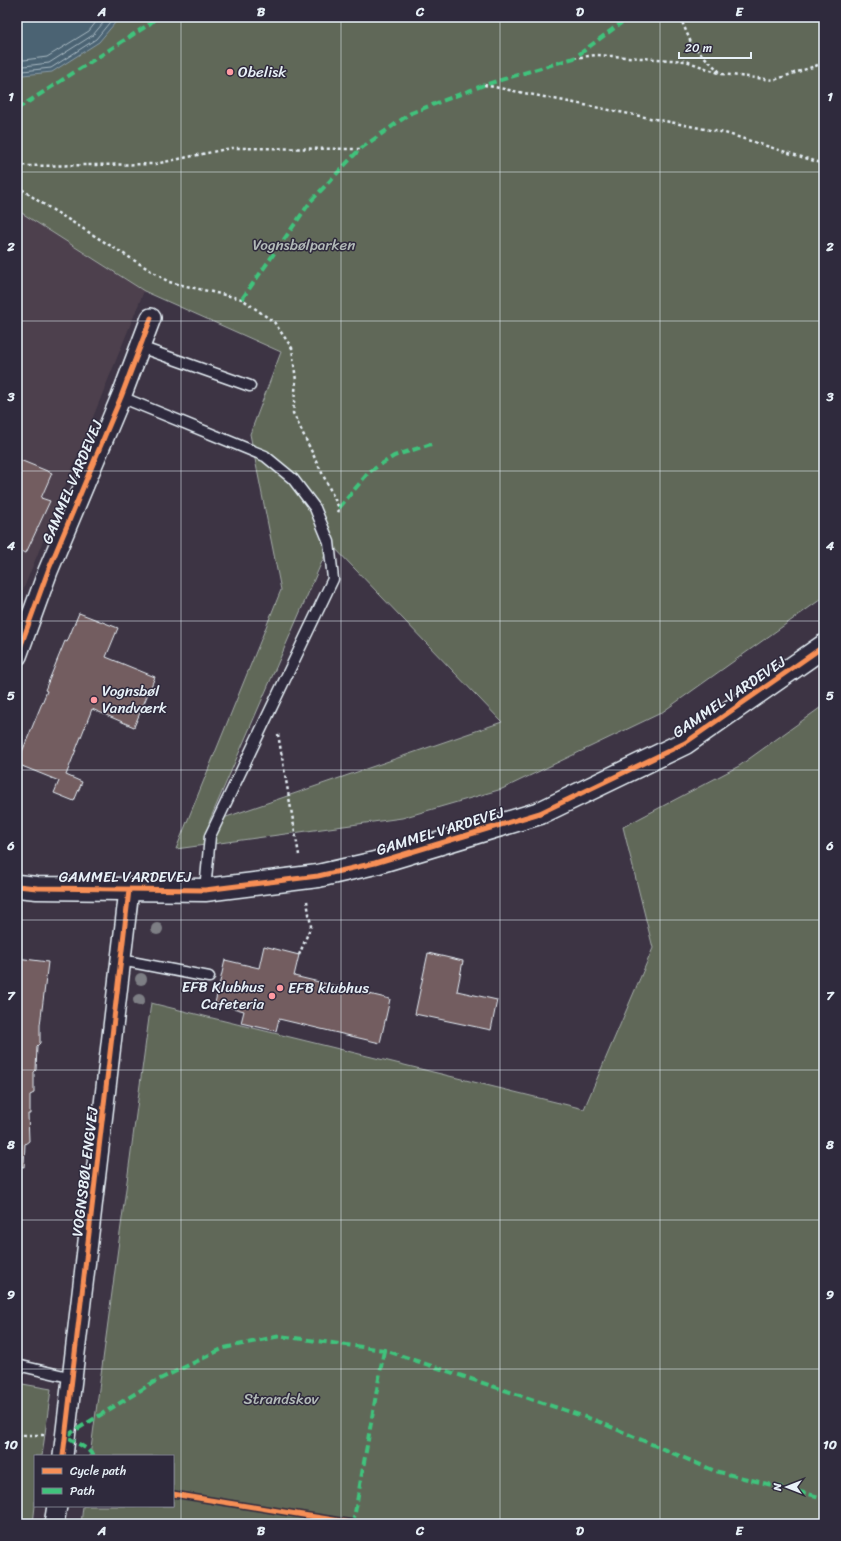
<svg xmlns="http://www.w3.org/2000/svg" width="841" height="1541" font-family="Sriracha,sans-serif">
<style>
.built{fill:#4d404d}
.green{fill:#606759;stroke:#a4aca8;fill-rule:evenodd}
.water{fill:#4b6473;stroke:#8a9ca8}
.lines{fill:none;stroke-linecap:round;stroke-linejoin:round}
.shore{stroke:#a9b9c3;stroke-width:1}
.building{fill:#735d61;stroke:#e8f1f8}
.service-casing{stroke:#e8f1f8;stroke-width:13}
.minor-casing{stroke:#e8f1f8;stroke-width:22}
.tertiary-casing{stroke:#e8f1f8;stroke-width:25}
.path{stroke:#e8f1f8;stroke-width:2.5;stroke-dasharray:3 3;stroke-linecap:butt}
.service{stroke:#2f2a3d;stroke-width:10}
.minor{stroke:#2f2a3d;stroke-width:19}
.tertiary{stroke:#2f2a3d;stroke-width:22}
.quiet{stroke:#40c37c;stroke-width:4;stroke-dasharray:8 4;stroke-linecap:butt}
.cycleway-casing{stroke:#2f2a3d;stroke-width:8}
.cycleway{stroke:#f78f57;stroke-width:5}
.tree{fill:#7d7e84}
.grid{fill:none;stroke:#e8f1f8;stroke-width:1;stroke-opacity:0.55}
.poi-dot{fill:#ff9aa2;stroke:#2f2a3d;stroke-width:1.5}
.labels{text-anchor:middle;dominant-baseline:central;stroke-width:3;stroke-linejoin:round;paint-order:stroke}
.poi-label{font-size:15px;fill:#e8f1f8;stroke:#2f2a3d;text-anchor:start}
.park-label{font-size:15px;fill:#b2bab8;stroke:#2f2a3d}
.street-label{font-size:15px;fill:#e8f1f8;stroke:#2f2a3d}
.neatline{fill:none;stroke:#e8f1f8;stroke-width:1.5}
.grid-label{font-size:13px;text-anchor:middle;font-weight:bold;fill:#e8f1f8}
</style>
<rect width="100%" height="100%" fill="#3d3444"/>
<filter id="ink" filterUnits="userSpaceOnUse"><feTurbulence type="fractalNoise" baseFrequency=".025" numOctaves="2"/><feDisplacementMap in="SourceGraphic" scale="8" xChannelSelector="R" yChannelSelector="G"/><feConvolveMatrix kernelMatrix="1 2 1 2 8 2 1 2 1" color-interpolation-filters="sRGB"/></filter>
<g filter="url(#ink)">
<path class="built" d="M17,210L144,291L17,605Z"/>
<g class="green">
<path d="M17,17H824V597L661,713L502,789L402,818L176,849L281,590L250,434L281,352L144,291L17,210ZM330,543L502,722L209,823V822Z"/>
<path d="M824,705V1524H81L83,1506H173V1456H90L151,1003L584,1109L653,948L623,827L739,766Z"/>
<path d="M17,1383L51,1389L42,1456H35V1506L33,1524H17Z"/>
</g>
<path class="water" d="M17,17H120L99,42L52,72L23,75L17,73Z"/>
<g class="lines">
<g class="shore">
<path d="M17,59L24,60L47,57L89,31L100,17"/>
<path d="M17,65L24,66L49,63L93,35L108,17"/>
<path d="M17,70L23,71L51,68L96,39L114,17"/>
</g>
</g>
<g class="building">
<path d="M20,460L52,473L41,498L50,501L26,553L17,550V468Z"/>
<path d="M79,613L118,628L106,657L155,677L134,727L92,709L66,775L82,782L74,801L54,793L59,781L17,764L47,691L45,690L65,641L67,642Z"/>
<path d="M264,946L299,955L294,976L390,999L380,1043L279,1019L276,1031L241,1023L244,1011L215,1003L225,960L259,968Z"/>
<path d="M428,953L463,961L457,991L497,1000L491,1030L415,1014Z"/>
<path d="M17,958L48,962L40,1025V1043L37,1046L36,1070L34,1072V1093L30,1095V1114H28L29,1141L25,1144L24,1167L17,1166Z"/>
</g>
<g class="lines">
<defs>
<g id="service">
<path d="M140,347L250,386"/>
<path d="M121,397L265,456L293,479L315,508L329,542L333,579L210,836L205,890"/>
<path d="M121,960L209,977"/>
<path d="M17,1365L73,1378"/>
</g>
<g id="minor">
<path d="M17,656L48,571L121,397L151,318"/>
<path d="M63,1456L129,890"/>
<path d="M54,1524L57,1506"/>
</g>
<path id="tertiary" d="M17,886L37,888L205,890L318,876L375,863L540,813L685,743L824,646"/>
</defs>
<use href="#service" class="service-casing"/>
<use href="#minor" class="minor-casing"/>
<use href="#tertiary" class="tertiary-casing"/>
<g class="path">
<path d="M680,17L692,45L722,74L774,80L824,63"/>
<path d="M574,58L596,55L686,61L719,73"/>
<path d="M484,85L725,133L824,164"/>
<path d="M17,163L26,166L155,164L231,148L360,149"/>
<path d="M17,186L40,202L169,282L242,299L274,322L292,348L296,381L293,413L339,508L338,515"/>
<path d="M278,734L299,855"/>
<path d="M299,955L311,926L307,901"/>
<path d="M17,1435H44"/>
</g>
<use href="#service" class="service"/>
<use href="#minor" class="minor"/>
<use href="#tertiary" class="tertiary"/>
<g class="quiet">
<path d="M17,109L148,25L157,17"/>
<path d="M242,299L311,201L360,149L411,113L484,85L574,58L625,20L627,17"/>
<path d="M339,508L369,472L394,456L431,444"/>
<path d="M94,1456L87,1449L66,1436L154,1382L224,1348L280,1336L384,1350L597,1421L715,1471L824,1498"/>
<path d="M353,1524L384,1350"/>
</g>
<defs>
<g id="cycleway">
<path d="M17,656L48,571L121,397L151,318"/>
<path d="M17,886L37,888L205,890L318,876L375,863L540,813L685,743L824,646"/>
<path d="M63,1456L129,890"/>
<path d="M173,1494L359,1524"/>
</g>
</defs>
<use href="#cycleway" class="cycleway-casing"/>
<use href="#cycleway" class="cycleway"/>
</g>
<g class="tree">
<circle cx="157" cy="929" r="6"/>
<circle cx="141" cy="979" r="6"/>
<circle cx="139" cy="1000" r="6"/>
</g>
</g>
<path class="grid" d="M181,17V1524M341,17V1524M500,17V1524M660,17V1524M17,172H824M17,321H824M17,471H824M17,621H824M17,770H824M17,920H824M17,1070H824M17,1220H824M17,1369H824"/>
<g class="poi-dot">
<circle cx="230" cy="72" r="4"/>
<circle cx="94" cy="700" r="4"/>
<circle cx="280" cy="988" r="4"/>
<circle cx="272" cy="996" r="4"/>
</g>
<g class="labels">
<g class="poi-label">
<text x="238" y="72">Obelisk</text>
<text x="102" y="691">Vognsbøl<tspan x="102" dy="17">Vandværk</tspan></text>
<text x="264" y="987" text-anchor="end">EFB Klubhus<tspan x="264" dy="17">Cafeteria</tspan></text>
<text x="288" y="988">EFB klubhus</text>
</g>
<g class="park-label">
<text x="304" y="245">Vognsbølparken</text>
<text x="281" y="1399">Strandskov</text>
</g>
<g class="street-label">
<text transform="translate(72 482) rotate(-67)">GAMMEL VARDEVEJ</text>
<text transform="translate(729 697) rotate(-34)">GAMMEL VARDEVEJ</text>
<text transform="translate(440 831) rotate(-17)">GAMMEL VARDEVEJ</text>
<text x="125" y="877">GAMMEL VARDEVEJ</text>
<text transform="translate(85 1172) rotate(-83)">VOGNSBØL ENGVEJ</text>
</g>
</g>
<rect width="841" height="1541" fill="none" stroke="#2f2a3d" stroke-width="44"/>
<rect x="34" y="1455" width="140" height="52" fill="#2f2a3d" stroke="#797a88"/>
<rect x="42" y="1468" width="20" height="6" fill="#f78f57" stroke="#797a88"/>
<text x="70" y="1475" font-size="12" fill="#e8f1f8">Cycle path</text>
<rect x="42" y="1488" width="20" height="6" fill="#40c37c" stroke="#797a88"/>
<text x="70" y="1495" font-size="12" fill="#e8f1f8">Path</text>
<g transform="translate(787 1487) rotate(270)" stroke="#2f2a3d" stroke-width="3" paint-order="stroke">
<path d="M0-3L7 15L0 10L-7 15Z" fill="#e8f1f8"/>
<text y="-6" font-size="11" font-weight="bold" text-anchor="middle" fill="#e8f1f8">N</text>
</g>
<path d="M679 52v6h72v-6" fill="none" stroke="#e8f1f8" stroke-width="2"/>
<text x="685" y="52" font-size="12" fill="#e8f1f8" stroke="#2f2a3d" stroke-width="3" paint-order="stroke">20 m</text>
<rect x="22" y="22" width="797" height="1497" class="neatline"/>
<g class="grid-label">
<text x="102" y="16">A</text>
<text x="261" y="16">B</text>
<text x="420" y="16">C</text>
<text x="580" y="16">D</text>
<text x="739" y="16">E</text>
<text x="11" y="101">1</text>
<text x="830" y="101">1</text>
<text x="11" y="251">2</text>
<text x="830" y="251">2</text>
<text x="11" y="401">3</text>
<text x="830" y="401">3</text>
<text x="11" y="550">4</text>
<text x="830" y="550">4</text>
<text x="11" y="700">5</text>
<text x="830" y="700">5</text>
<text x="11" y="850">6</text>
<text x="830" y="850">6</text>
<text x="11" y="1000">7</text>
<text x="830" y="1000">7</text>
<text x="11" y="1149">8</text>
<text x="830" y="1149">8</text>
<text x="11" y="1299">9</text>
<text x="830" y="1299">9</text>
<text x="11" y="1449">10</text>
<text x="830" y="1449">10</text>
<text x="102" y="1535">A</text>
<text x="261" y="1535">B</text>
<text x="420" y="1535">C</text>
<text x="580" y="1535">D</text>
<text x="739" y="1535">E</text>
</g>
</svg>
